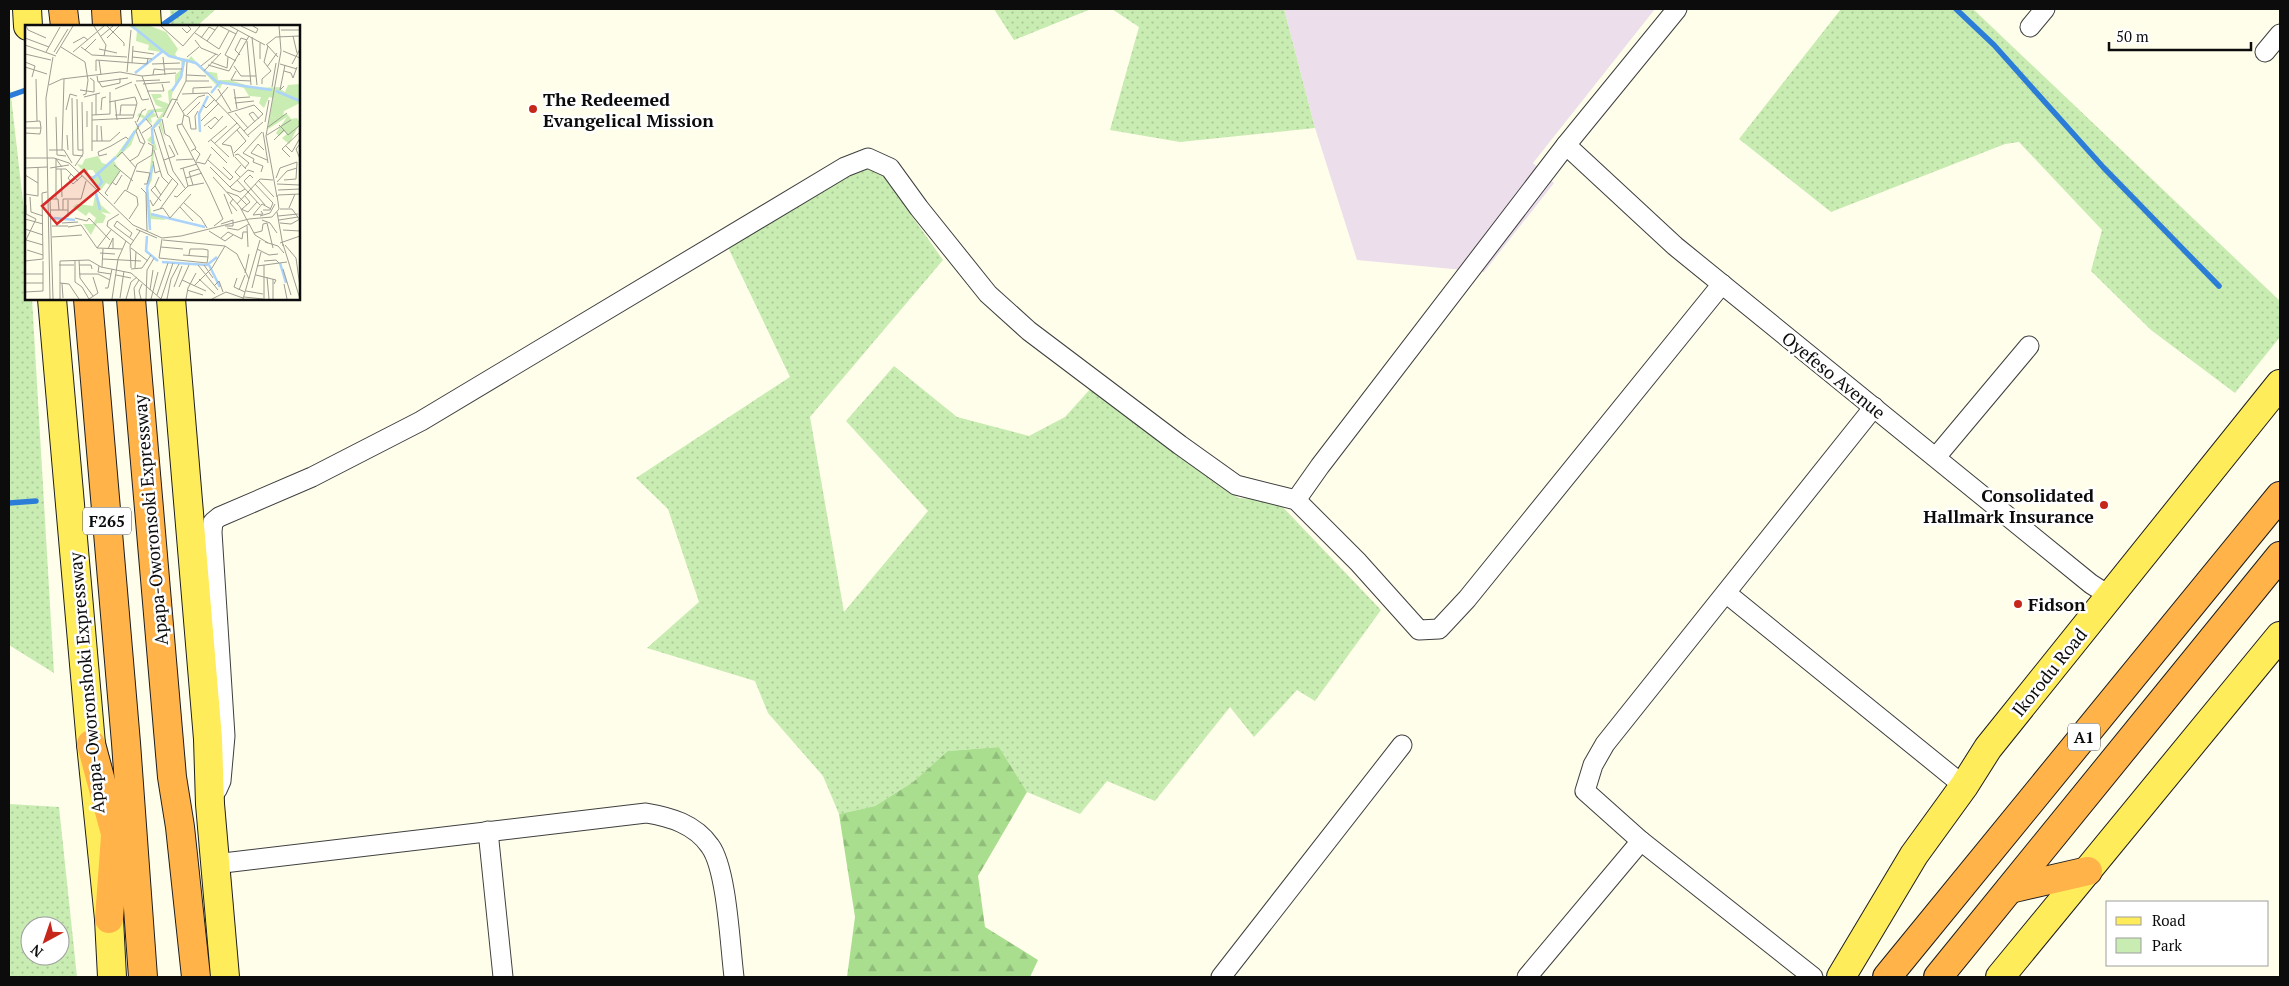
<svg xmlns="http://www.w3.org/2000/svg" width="2289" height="986" font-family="'PT Serif',serif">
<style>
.industrial{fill:#ecdfeb}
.green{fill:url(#green-dots);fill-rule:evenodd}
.forest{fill:url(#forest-firs)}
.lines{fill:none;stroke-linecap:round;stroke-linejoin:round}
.stream{stroke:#2c7dd7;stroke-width:5.5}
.street-casing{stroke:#3f3f3f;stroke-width:21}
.primary-casing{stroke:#1d1d1d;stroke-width:30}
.highway-casing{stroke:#1d1d1d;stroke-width:30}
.street{stroke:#fff;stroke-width:19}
.primary{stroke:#ffec5b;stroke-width:28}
.highway{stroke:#ffb349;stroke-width:28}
.poi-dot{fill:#c6271a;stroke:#fff;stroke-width:2}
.labels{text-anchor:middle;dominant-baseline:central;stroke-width:5;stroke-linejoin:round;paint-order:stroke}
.shield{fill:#fff;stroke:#555;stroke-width:1}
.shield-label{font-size:16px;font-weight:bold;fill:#0c0c0c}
.poi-label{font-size:18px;font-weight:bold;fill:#0c0c0c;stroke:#fff;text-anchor:start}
.street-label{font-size:18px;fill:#0c0c0c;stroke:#fff}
.inset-river{fill:none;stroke:#abd3fb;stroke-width:2.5}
.inset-road{fill:none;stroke:#9e9d92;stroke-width:1}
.view{fill:#d62828;fill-opacity:0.15;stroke:#d62828;stroke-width:2.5}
.inset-edge{fill:none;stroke:#0c0c0c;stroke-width:2.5}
</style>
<defs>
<pattern id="green-dots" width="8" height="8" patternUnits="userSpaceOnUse" patternTransform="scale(1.25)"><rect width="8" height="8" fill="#c8ecb1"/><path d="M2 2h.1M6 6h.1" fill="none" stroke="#abc997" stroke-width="1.8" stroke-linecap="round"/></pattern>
<pattern id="forest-firs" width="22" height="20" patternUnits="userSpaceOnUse" patternTransform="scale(1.25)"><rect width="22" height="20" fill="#a9de8f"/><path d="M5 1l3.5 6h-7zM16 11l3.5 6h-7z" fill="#90bd7a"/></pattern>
</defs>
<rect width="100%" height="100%" fill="#fffeeb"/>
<path class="industrial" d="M1284,9H1655L1533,163L1554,183L1484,272L1357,260L1315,128Z"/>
<g class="green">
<path d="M170,9H216L197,26H171Z"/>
<path d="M994,9H1091L1014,40Z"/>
<path d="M1112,9H1284L1315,128L1180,142L1110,130L1139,27Z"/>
<path d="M1841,9H1973L2280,301V337L2235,393L2151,330L2091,271L2102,230L2019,142L2005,144L1831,212L1739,139Z"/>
<path d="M9,79L26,228V299H32L54,673L9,645Z"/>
<path d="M871,158L943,260L810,417L844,612L928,511L846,421L894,366L957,417L1029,436L1065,417L1092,387L1238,498L1276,500L1381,610L1315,701L1297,690L1254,737L1230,707L1155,801L1107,781L1080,814L1027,792L999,747L949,751L913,782L875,806L839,814L823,776L768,713L755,681L647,648L699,602L668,509L636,478L790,377L725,241Z"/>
<path d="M9,804L59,807L77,977H9ZM30,926H60V956H30Z"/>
</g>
<path class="forest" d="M999,747L1027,792L978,876L985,927L1038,960L1030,977H847L855,917L839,814L875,806L913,782L948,751Z"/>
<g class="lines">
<g class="stream">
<path d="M1956,9L1994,45L2103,167L2219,286"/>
<path d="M161,26L185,9"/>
<path d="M9,96L26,90"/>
<path d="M9,503L36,501"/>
</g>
<defs>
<g id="street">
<path d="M2030,27L2045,9"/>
<path d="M2265,52L2280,34"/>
<path d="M1566,145L1675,246L2091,584L2110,596"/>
<path d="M1936,457L2029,346"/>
<path d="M1296,500L1320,466L1566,145L1677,9"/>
<path d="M1726,593L1964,786"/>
<path d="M217,790L221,781L225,736L212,532L213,522L219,517L312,477L421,421L845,167L868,158L890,168L919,208L988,294L1029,331L1180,445L1236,485L1296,500L1358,562L1419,630L1439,629L1467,599L1722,284"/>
<path d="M488,831L503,977"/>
<path d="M215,864L646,813C670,817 695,824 710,846C727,869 730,946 734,977"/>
<path d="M1221,977L1402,745"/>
<path d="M1527,977L1641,841"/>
<path d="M1813,977L1641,841L1585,791L1593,765L1605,744L1874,407"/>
</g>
<g id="primary">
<path d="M27,9L28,26"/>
<path d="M146,9L147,26"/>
<path d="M52,299L91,744L109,919L112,977"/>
<path d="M171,299L208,739L210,804L225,977"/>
<path d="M1841,977L1914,855L1964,786L1988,748L2280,384"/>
<path d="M2000,977L2280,636"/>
</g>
<g id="highway">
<path d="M63,9L65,26"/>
<path d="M106,9L107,26"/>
<path d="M88,299L126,743L143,977"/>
<path d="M131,299L172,777L180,827L196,977"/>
<path d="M91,744L121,856"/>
<path d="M2010,889L2088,871"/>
<path d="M109,919L115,836"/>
<path d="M1887,977L2280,496"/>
<path d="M1938,977L2280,556"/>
</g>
</defs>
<use href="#street" class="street-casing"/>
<use href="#primary" class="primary-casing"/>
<use href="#highway" class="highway-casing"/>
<use href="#street" class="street"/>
<use href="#primary" class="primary"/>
<use href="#highway" class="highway"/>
</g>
<g class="poi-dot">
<circle cx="533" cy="109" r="5"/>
<circle cx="2104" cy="505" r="5"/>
<circle cx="2018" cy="604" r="5"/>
</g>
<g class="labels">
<g class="shield">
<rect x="83" y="507.5" width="48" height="27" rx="4"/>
<rect x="2068" y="723.5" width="32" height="27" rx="4"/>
</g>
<g class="shield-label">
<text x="107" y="521">F265</text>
<text x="2084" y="737">A1</text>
</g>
<g class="poi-label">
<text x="543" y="99">The Redeemed<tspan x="543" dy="21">Evangelical Mission</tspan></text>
<text x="2094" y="495" text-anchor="end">Consolidated<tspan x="2094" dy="21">Hallmark Insurance</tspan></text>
<text x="2028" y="604">Fidson</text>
</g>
<g class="street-label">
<text transform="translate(1834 375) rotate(39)">Oyefeso Avenue</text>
<text transform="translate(150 520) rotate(-95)">Apapa-Oworonsoki Expressway</text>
<text transform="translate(2049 672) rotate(-51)">Ikorodu Road</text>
<text transform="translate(86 683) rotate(-95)">Apapa-Oworonshoki Expressway</text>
</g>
</g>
<g transform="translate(25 25)">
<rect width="275" height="275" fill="#fffeeb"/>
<path d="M152,60L148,65L146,76L136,95L140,114L134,99L127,106L132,125H129L127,155L123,162L126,188L141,192L138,193L141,195L126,194L125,207L122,166L128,120L122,115L127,110L128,100L138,87H128L132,91L126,93L127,98L120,94L115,99L118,93L112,91L114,88L120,91L123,85L138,83L131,80L126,69H136L137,72L131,74L144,79L143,66ZM262,89L266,94L272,93L275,98L264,119L257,113L262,109L260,106L254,111L251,108L262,92L243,104L245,90L248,93ZM114,99L106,120L89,136L95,146L85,160L81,158L76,165L63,152L71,150L68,145H63L61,150L52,139L57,140L60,134L73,131L77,138L84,140ZM71,166L76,180L86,189L76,187L81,191L78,198H72L66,210L58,199H68L71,193L64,187L61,191L48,182L52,179L68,181Z" fill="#c8ecb1"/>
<path d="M104,1H125L141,7L153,24L150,29L153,33L164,34L166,31L179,46L192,48L193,55H205L230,63L256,62L255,64L260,67L263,60L275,59V78L259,86L258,91L248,93L245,90L248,73L244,72L239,83L234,78L236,72L224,71L219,63L198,57L195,64L172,40L164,37H160L157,53L150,62V50L157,44L156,36L136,27L123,25L124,20L111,16L112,6Z" fill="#c8ecb1"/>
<path class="inset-river" d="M107,1L144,31L171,38L192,57L247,65M110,48L138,26M147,66L156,52L159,35M251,66L275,76M186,68L196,56M113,101L128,86M175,107L174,89L183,71M128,119L127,104L136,94M97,126L110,106M73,149L77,157L73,162M66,155L91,132M71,168L75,185M126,189L180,202M29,193L50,195M125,205L122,163L128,140M122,211L121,226L133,236M137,237L182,240L192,232M255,238L261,258M184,240L195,262"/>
<path class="inset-road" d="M1,1L3,5L21,13M69,1L81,20L79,31M82,1L99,18V21M136,1L158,21L175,1M195,1L211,9M205,1L240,20M216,1L231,8L233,4L228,1M157,3L162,8L166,4L163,1M256,5H275M170,8L194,24L204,6M76,11L88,1M268,11L272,28M227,12L232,60M0,13L24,22M82,13L94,1M176,13L184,2L190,5M170,15L176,23L193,30M182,16L193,1M222,16L226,60M48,18L59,12L63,15M0,20L31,31M241,20L251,12L275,11M242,20L253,32M36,22L60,37M56,22L67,30L102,32M74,24L92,28M60,25L71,14M108,26L129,29M258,26L275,33M21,27L35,2M29,27L43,4M48,27L79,1M0,29L26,35M31,29L48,1M215,30L210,25L216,13L222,15M107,32L127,34M138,32L140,50M162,32L174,22M235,34V18M74,35L76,50M211,36L200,30L213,5M0,37L10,41L7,52M186,37L202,43L203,32M107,38L108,21M127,39L155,38M255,39L272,44M267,39L275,24M183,40L204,46L224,11M176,41L191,29M209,41L216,51H231M0,42L22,49M242,42L252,28M140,44H157M71,46V35L122,39L123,33M179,46L196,28M211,46L206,55L226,56M259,46L266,48L268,53L272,42M102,47L106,5M128,50L129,44L139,45M162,50L181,51M72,51L73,57L103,53M117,51L151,48M11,54L12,96M111,56L135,55M161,56H184M74,57L77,62L95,58V53M110,59L117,75L124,74M118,59L145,57M237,59V54L246,46L239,37L243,21M24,60L37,54L95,47L117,51L133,93M259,61L255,65L260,40M247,62L251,38M90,64L107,57M193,64L206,86M209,64L212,84M55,65L69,67V56L65,53M122,66H139L137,59M168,68V63L187,62M71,69V90M157,69L183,68L212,98M58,70L61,69L63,55L60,37M59,72L75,68M47,73L48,130L58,131M209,73L225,72M52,74L53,125H58M90,76L92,95M191,76L203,62M67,77V126M152,77L159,89L157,99L171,123L166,126M210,78L229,76M178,80L181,83L190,74M41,85L45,69L52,71M76,85L77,73L81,72M62,86V102M157,87L173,72L180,70M203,88L229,80L238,89L219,106M210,88L223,103M67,90L85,89V67M90,90H109M95,90L96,80H111M159,90L164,92L166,104H171L170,91L173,86M162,90L175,77M31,92L32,130L41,131M138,92L147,74L153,75M142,93L161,56L162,37M137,94L140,109L145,112L153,130M67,95L108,93L112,78L110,72L84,77M176,96L194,78M0,97L15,96L16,103L15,109L0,108M112,97L117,86L121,84M230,97L224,89L228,87L234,94M240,97L244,75M157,99L152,100L153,104L184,163M72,100V116M76,101L77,116M114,101L111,106L115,117L119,119M134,101L148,146L160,163M179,101L190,92L194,96M183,101L186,104L198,91M243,102L262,88M0,103H16M129,104L143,149L153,159M259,105L263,110L274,101M238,107L243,138M117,108L127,101L121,94M42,110L43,125M223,110L238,97M242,110L266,95M186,115L204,132M249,115L259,105L254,100M67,116H85L95,107M183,117L202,101M190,118L212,98L224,112M275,119L271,124L275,134M86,121L101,112L103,114M261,121L267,127L275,113M186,122L202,138M170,124L175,129L171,136M24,125H39L47,138M37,125L39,54M129,125L137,152L144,159M239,125L233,119L226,128L242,135M209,128L221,116L212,105M82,129L74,131L73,127L86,121M210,130L213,129L224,138L220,143M92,132L97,127L111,143M209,132L206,121L197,119L215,102M210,132L221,144M265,132L257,124L275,107M0,133H29L44,138L108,200L137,213L156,211L224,194L247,192L254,184L252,170M229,134L218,128L237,107M229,134L228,137L238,141L236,147M139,135L150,131L144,120M151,135L169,134M183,135L205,155L208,152L198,142M105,136L113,131L120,117L110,96M128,136L130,148L135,146M171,137L180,139L186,129M89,140L108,156M50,141L58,129L57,77M185,142L207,164L215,167L220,164M0,143L22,142M25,143L44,140M158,143L163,161M31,144H41L53,156M36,144L37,172M155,144L172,139M111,146L125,148L122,159H119M46,149L43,153L48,159L57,151M0,150L13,158M134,152L130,161L136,170M188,152L215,182L230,210L243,218M215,152L210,147L216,140M161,153L177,148M228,153L225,150L219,156L240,180M251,153L255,143L272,137L271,154L259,155M212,155L235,180M233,155L249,172M87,157L91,160L97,150M252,157L262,146L272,143M230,159L248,178L245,185H238M252,159L275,160M168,160L164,147L174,144M130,161L126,165L136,176M205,162L223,145L229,147M116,163L121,168L122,206M184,163L198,194L189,201M102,165L112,139L127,130L128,121L123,118M253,165L275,164M202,167L213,171L222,180M0,169L13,171V143M199,169L207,189M253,170L275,169M83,171L80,168L95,146M149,171L152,172L163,161L179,158M5,172L6,187L18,191M252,172L241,111L256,26L254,1M25,173L28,274M25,174H33L34,185M31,174V134L37,142M208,174L205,178L212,186M43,175V192M125,175L128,181L147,154M159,178L176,193L182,203M89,179L100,165L112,172L113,180L104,194M212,179L235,154L248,155M1,180V189L11,194L1,215M155,182L168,196M264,183L270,169M135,184L153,159M216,184L223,187L232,177M217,184L225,177L220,171M255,184H267L275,195M26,185H43M38,185V174H56L61,156M128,186L138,183L145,193L166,169M236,186L238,189L228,190L237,179L246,184M252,187L258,221M94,189L83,196L82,201L106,220M235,191L245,188L250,179M253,191L273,189M50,193L62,196L64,193L85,215M0,194L18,199M237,195L245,198L252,208M254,195L273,192M92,196L89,201L109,216M92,196L107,208L105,212M37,198L53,197M255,198L266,199L275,194M196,199L208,195V201H200M27,201H43M222,201L223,222M43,202L56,200L72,223M202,203L213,205L224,199M0,204L18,210M111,204L132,213M258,205L275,206M184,206L200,216L208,210M229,208L237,206L238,199L242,198L248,223M27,212L57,210M196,213L203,207L217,214L218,207H222M137,214L134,233L182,238L183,232M1,215L18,220M138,215L200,221L212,229L224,254M240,217L253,221L259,228M255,218L275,211M258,219L275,274M260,220L271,233L275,262M136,222L158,224M72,223L97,224M72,223L86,205M106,223L123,236M83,224L88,213V224M232,224L244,230L253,229M2,225L18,230M75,228L90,229M158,230L183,232M164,230L165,224H178L183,225V232M78,234L116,236M54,235L55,253L68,271M0,236L18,234L17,168L22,167M50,236V257L57,262L64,274M239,236L251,235L254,238M34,240H49M54,240H66L67,244M173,240L193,265M179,240L188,253M239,240V274M74,241L73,247L86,249M232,241L262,237M77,242L78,224M106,243L105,221L115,206M110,243L111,227M106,244L117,243L126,230M258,244L266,270M220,248L224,229M0,249H18M54,249H73L85,255M91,250L106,253M231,250L251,255L249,259M242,252L244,274M212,253L209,262L220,267M174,254L190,269M248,254V274M157,255L181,266M0,258H18M35,258L44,259L54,274M37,258L38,273M259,259L262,274M169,261L187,243L200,221M189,261L194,256L198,267M149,262L157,241M154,262L164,240M80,263H83L87,244M227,263L236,227M125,265L128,245M162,265L178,270M214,265L220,250M221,266L238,269M0,267L18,266V236M132,270L143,238M219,272L238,274M95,273L99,246M25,274L21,73L28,32M35,274V236L64,235L76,242L106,248L136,274M64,274L73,268L68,252M87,274L93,234L101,216M101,274L106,257L112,252M110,274L109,263L114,255M116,274L114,266L117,259M121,274L122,245L129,233M126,274L133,247M136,274L148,238M142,274L146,254L154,239M161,274L163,263L171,248M187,274L201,267L218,273M218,274L235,215"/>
<path class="view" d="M59,145L74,164L32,199L17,181Z"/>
<rect width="275" height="275" class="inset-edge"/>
</g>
<rect width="2289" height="986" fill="none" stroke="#0c0c0c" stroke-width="20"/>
<rect x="2106" y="901" width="162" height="65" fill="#ffffff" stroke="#9e9e9e"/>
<rect x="2116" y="917" width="25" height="8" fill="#ffec5b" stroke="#9e9e9e"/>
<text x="2152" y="926" font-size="15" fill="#0c0c0c">Road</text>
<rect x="2116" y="938" width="25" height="15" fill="#c8ecb1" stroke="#9e9e9e"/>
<text x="2152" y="951" font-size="15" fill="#0c0c0c">Park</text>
<g transform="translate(45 941) rotate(220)"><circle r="24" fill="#ffffff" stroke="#9e9e9e"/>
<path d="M0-4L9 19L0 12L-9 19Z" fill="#c6271a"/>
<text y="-8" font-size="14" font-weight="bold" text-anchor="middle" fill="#0c0c0c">N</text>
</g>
<path d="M2109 42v8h142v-8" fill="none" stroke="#0c0c0c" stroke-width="2.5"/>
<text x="2116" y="42" font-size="15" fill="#0c0c0c" stroke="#ffffff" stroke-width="4" paint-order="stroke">50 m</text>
</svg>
